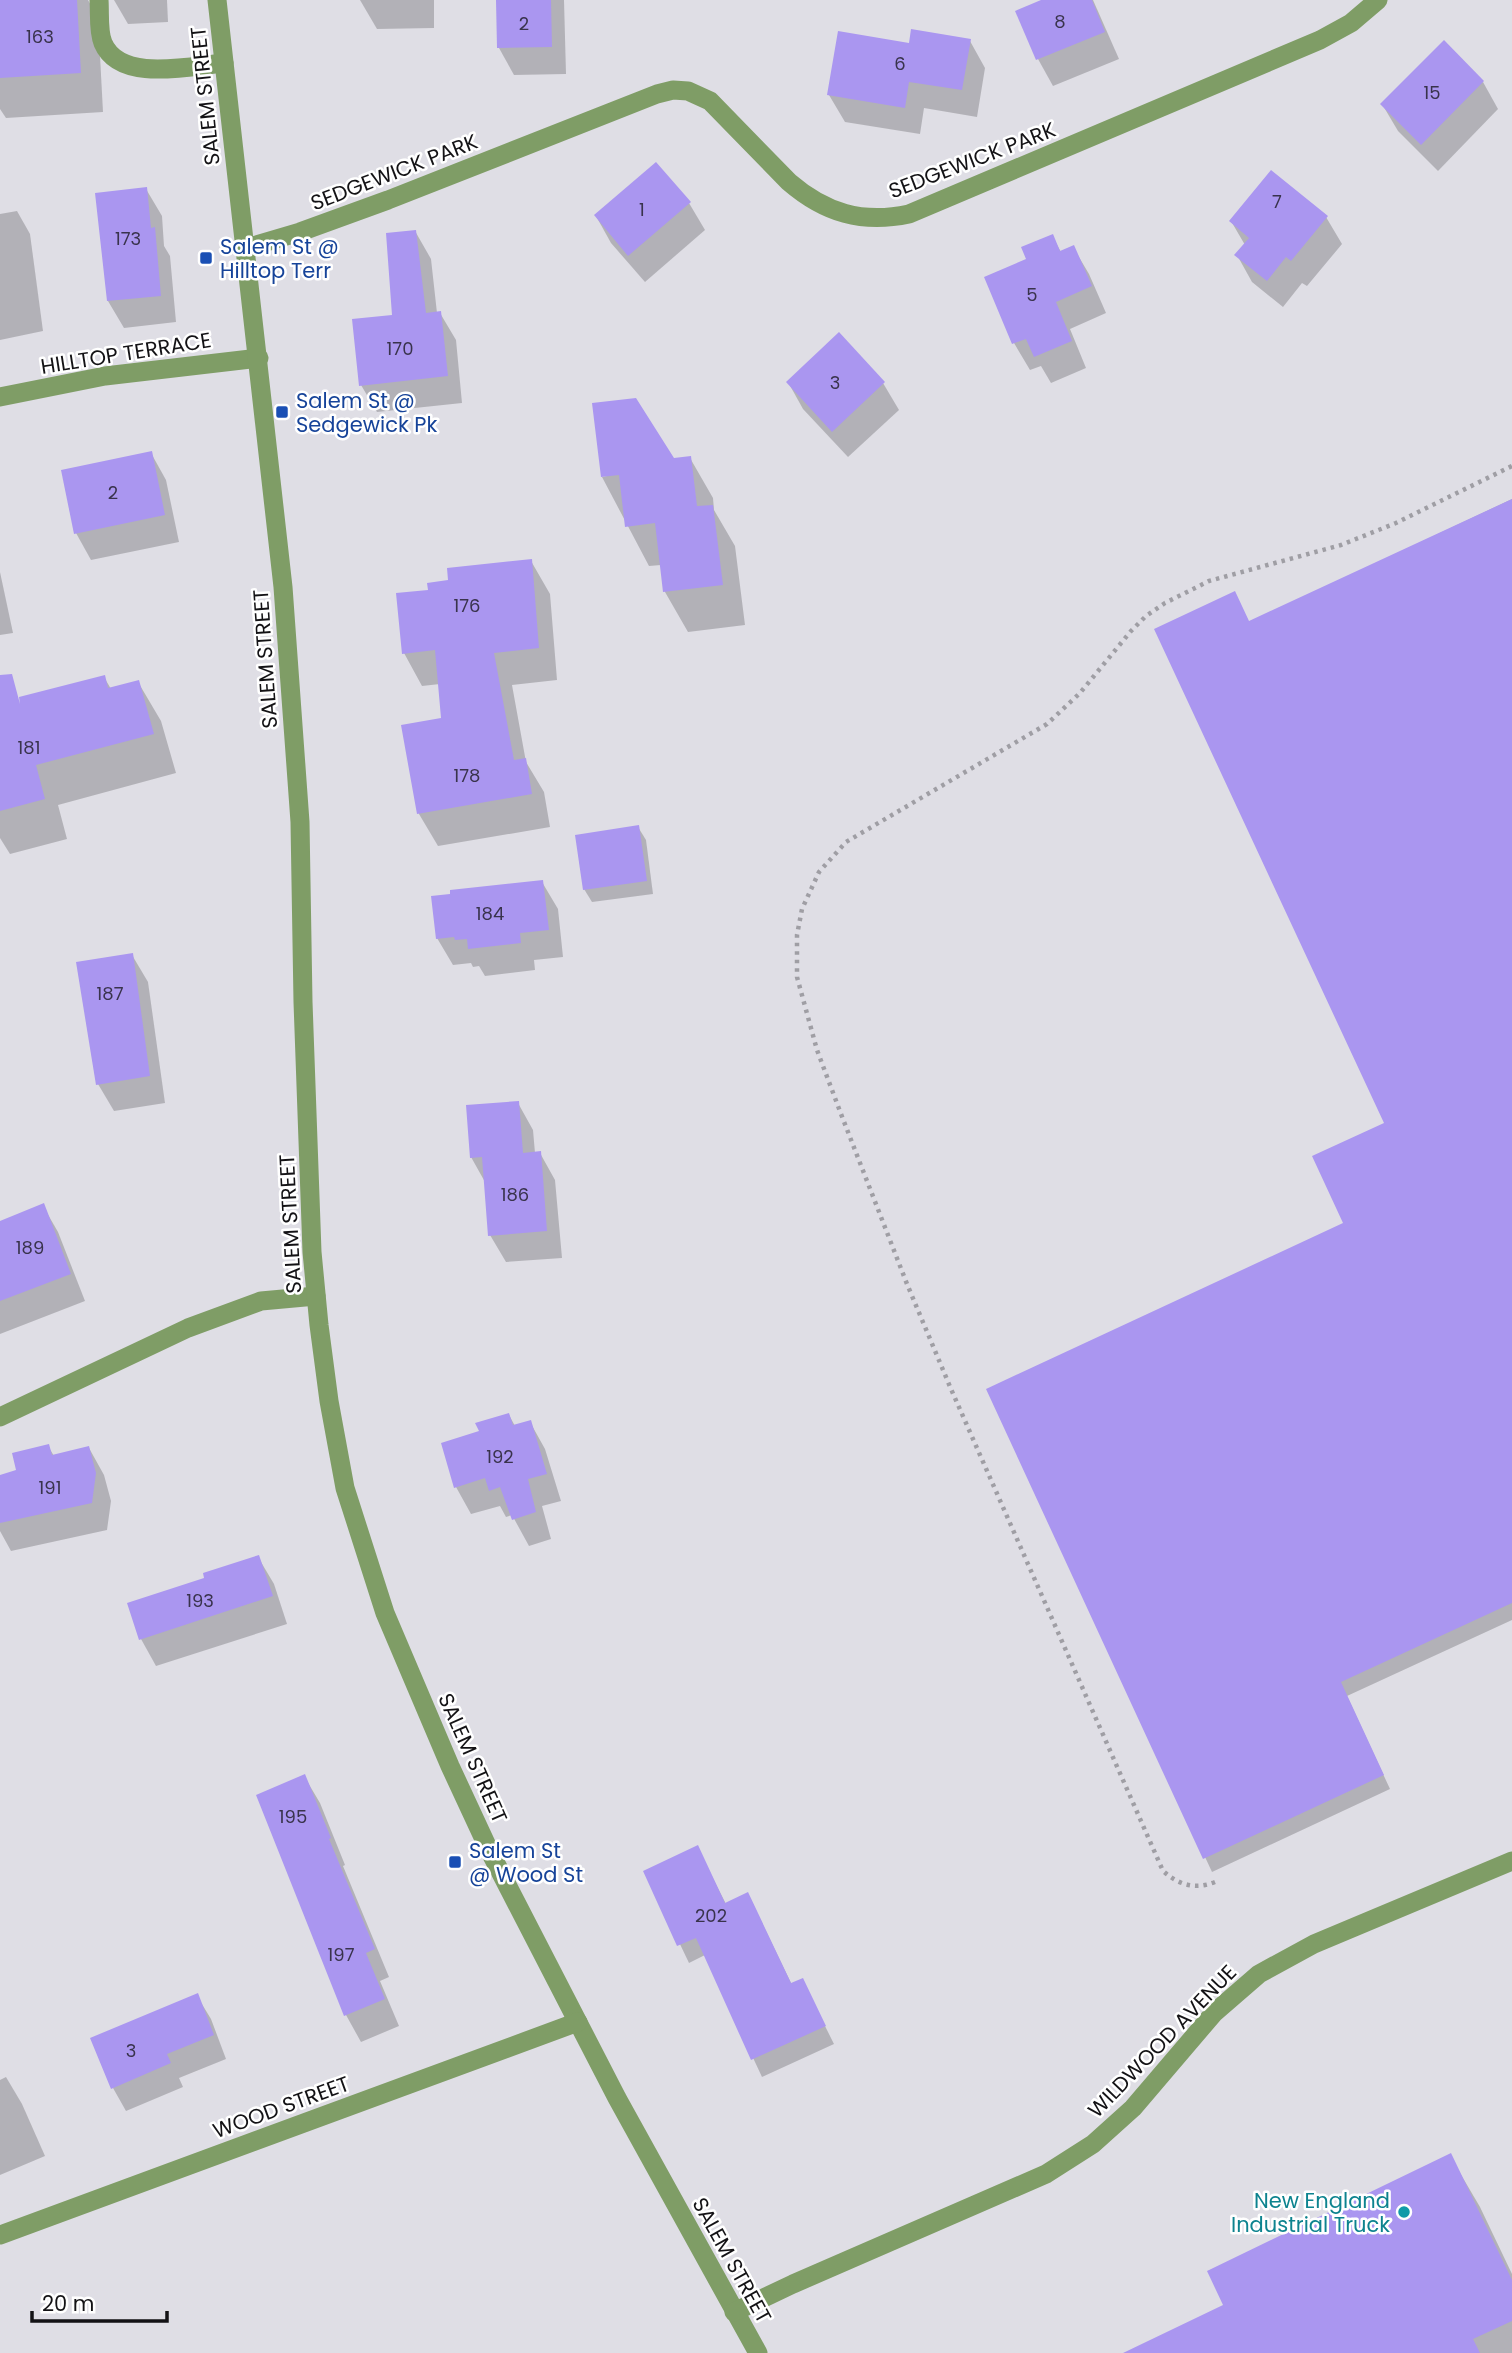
<svg xmlns="http://www.w3.org/2000/svg" width="1512" height="2353" font-family="Poppins,sans-serif">
<style>
.shadow{fill:#0003}
.building{fill:#aa96f0}
.lines{fill:none;stroke-linecap:round;stroke-linejoin:round}
.path{stroke:#9f9ea4;stroke-width:4.5;stroke-dasharray:3.5 5;stroke-linecap:butt}
.service{stroke:#7f9d66;stroke-width:19}
.minor{stroke:#7f9d66;stroke-width:19}
.tertiary{stroke:#7f9d66;stroke-width:19}
.transit-dot{fill:#1a4fb4;stroke:#fff;stroke-width:2.5}
.culture-dot{fill:#0f9aa8;stroke:#fff;stroke-width:2.5}
.labels{text-anchor:middle;dominant-baseline:central;stroke-width:5;stroke-linejoin:round;paint-order:stroke}
.number-label{font-size:18px;fill:#39334c}
.street-label{font-size:21px;fill:#131215;stroke:#fff}
.transit-label{font-size:21px;fill:#164399;stroke:#fff;text-anchor:start}
.culture-label{font-size:21px;fill:#0d838f;stroke:#fff;text-anchor:end}
</style>
<rect width="100%" height="100%" fill="#dfdee5"/>
<g class="shadow">
<path d="M0,0H88L98,18L103,112L6,118L0,109Z"/>
<path d="M114,0H167L168,22L128,24Z"/>
<path d="M360,0H434V28L377,29Z"/>
<path d="M498,0H564L566,74L514,75L499,48Z"/>
<path d="M1045,0H1093L1119,59L1053,86L1038,59L1017,12Z"/>
<path d="M970,41L985,68L977,117L924,108L920,134L845,122L829,95Z"/>
<path d="M1483,82L1498,109L1438,171L1398,131L1382,104Z"/>
<path d="M146,189L162,216L164,246L170,256L176,322L124,328L108,301Z"/>
<path d="M689,203L705,230L645,282L611,243L596,216Z"/>
<path d="M17,211L30,234L43,331L0,340V214Z"/>
<path d="M1326,217L1342,244L1307,286L1302,283L1283,307L1252,282L1237,255L1245,245L1231,221Z"/>
<path d="M415,231L431,259L437,313H440L456,340L462,403L377,412L361,385L394,316Z"/>
<path d="M1052,236L1061,252L1073,247L1089,274L1106,313L1070,329L1086,368L1051,383L1041,366L1030,370L1014,343L986,278L1028,260Z"/>
<path d="M788,382L883,383L899,410L848,457L803,409Z"/>
<path d="M151,453L166,480L179,542L91,560L76,533Z"/>
<path d="M690,458L713,498L714,510L735,546L745,625L688,632L665,592L661,565L649,566L602,477Z"/>
<path d="M1512,499V1620L1347,1696L1390,1789L1212,1872L988,1390L1345,1224L1386,1124L1250,623Z"/>
<path d="M531,561L550,594L557,680L512,685L526,762L544,792L550,827L438,846L419,814L403,727L443,720L440,684L422,686L404,653L430,592L450,582Z"/>
<path d="M0,572L13,633L0,635Z"/>
<path d="M104,677L111,689L138,682L161,721L176,773L58,805L67,839L10,854L0,838V711Z"/>
<path d="M638,827L646,840L653,894L592,902L584,889Z"/>
<path d="M542,882L558,909L563,957L534,960L535,970L485,976L479,966L473,967L471,963L453,965L437,938Z"/>
<path d="M132,955L148,982L165,1103L114,1111L98,1084Z"/>
<path d="M518,1103L533,1130L535,1153H540L555,1180L562,1258L506,1262L490,1235L485,1182L471,1157Z"/>
<path d="M43,1206L58,1232L85,1301L0,1334V1222Z"/>
<path d="M509,1415L515,1426L530,1422L545,1449L561,1501L542,1506L551,1539L529,1546L512,1515L506,1517L500,1506L471,1514L456,1487L481,1433Z"/>
<path d="M48,1446L54,1456L89,1448L104,1475L111,1501L107,1530L11,1551L0,1531V1476L18,1472Z"/>
<path d="M258,1557L274,1584L287,1624L156,1666L141,1639L207,1579Z"/>
<path d="M304,1776L320,1803L345,1865L343,1866L389,1977L380,1981L399,2026L361,2042L346,2015L258,1796Z"/>
<path d="M697,1847L726,1904L748,1894L792,1985L802,1980L834,2044L762,2077L705,1955L689,1963L645,1871Z"/>
<path d="M197,1996L211,2019L226,2059L179,2078L183,2087L126,2111L113,2088Z"/>
<path d="M6,2077L22,2104L45,2156L0,2175V2080Z"/>
<path d="M1450,2156L1480,2207L1512,2274V2353H1127L1226,2306Z"/>
</g>
<g class="building">
<path d="M0,0H77L81,73L0,78Z"/>
<path d="M496,0H551L552,47L497,48Z"/>
<path d="M1041,0H1092L1105,32L1036,60L1015,11Z"/>
<path d="M911,29L971,39L962,90L909,82L905,108L827,95L838,31L909,43Z"/>
<path d="M1444,40L1484,81L1421,145L1380,104Z"/>
<path d="M656,162L691,202L628,256L594,215Z"/>
<path d="M1271,170L1328,216L1291,261L1286,257L1267,281L1234,255L1249,238L1229,221Z"/>
<path d="M147,187L151,228L155,227L161,296L107,301L95,193Z"/>
<path d="M416,230L426,313L441,311L448,376L359,386L352,319L392,315L386,233Z"/>
<path d="M1053,234L1060,251L1074,245L1092,286L1056,302L1072,341L1034,357L1026,339L1012,344L984,277L1026,259L1021,247Z"/>
<path d="M839,332L885,382L832,432L786,382Z"/>
<path d="M636,398L674,458L691,456L697,506L713,505L723,585L663,592L655,523L625,527L619,475L601,477L592,403Z"/>
<path d="M152,451L165,515L74,534L61,470Z"/>
<path d="M1512,499V1603L1341,1682L1384,1775L1203,1859L986,1389L1343,1223L1312,1156L1384,1123L1154,629L1235,591L1249,621Z"/>
<path d="M532,559L539,648L494,653L514,760L526,758L532,794L417,814L401,725L441,718L435,650L402,654L396,593L428,590L427,583L448,580L447,568Z"/>
<path d="M12,674L20,704L19,697L105,675L108,688L139,680L154,734L36,765L45,799L0,811V675Z"/>
<path d="M639,825L647,881L583,890L575,835Z"/>
<path d="M543,880L549,930L520,933L521,943L468,949L467,939L455,940L454,937L436,939L431,896L450,894V890Z"/>
<path d="M133,953L150,1076L96,1085L76,962Z"/>
<path d="M519,1101L523,1153L541,1151L547,1231L488,1236L482,1157L470,1158L466,1105Z"/>
<path d="M44,1203L71,1274L0,1301V1221Z"/>
<path d="M509,1413L513,1425L531,1420L547,1474L528,1479L536,1512L512,1520L500,1487L489,1491L485,1478L454,1488L441,1443L479,1431L475,1423Z"/>
<path d="M49,1444L52,1455L89,1446L96,1473L92,1503L0,1523V1475L16,1470L12,1453Z"/>
<path d="M259,1555L273,1596L139,1640L127,1603L204,1578L203,1573Z"/>
<path d="M305,1774L331,1838L329,1839L375,1949L366,1953L385,1999L344,2016L256,1795Z"/>
<path d="M698,1845L725,1903L748,1892L791,1983L803,1978L826,2026L751,2060L696,1938L677,1946L643,1871Z"/>
<path d="M198,1993L214,2035L167,2054L171,2063L111,2089L90,2038Z"/>
<path d="M1451,2153L1512,2280V2321L1473,2339L1480,2353H1123L1223,2305L1207,2271Z"/>
</g>
<g class="lines">
<path class="path" d="M1215,1882C1195,1890 1179,1885 1163,1871L951,1389L907,1284L841,1114L817,1050L797,977V935L802,909L819,872L846,842L1047,724L1080,693L1131,631L1146,616L1165,603L1209,581L1341,545L1396,523L1512,466"/>
<g class="service">
<path d="M99,0C100,14 98,31 103,43C120,83 189,66 224,63"/>
<path d="M0,1417L188,1328L261,1301L316,1296"/>
</g>
<g class="minor">
<path d="M246,248L300,232L388,200L657,94L673,90L688,91L710,101L789,182C825,213 862,224 909,214L1320,40L1351,23L1378,0"/>
<path d="M0,397L105,376L259,358"/>
</g>
<g class="tertiary">
<path d="M217,0L283,587L300,822L303,1002L312,1252L319,1325L329,1401L345,1488L385,1613L450,1766L489,1850L617,2098L758,2353"/>
<path d="M0,2235L578,2022"/>
<path d="M734,2312L793,2284L1046,2174L1093,2144L1133,2108L1214,2013L1259,1974L1314,1944L1512,1861"/>
</g>
</g>
<g class="transit-dot">
<rect x="199" y="251" width="14" height="14" rx="3.5"/>
<rect x="275" y="405" width="14" height="14" rx="3.5"/>
<rect x="448" y="1855" width="14" height="14" rx="3.5"/>
</g>
<circle class="culture-dot" cx="1404" cy="2212" r="7"/>
<g class="labels">
<g class="number-label">
<text x="1060" y="21">8</text>
<text x="524" y="23">2</text>
<text x="40" y="36">163</text>
<text x="900" y="63">6</text>
<text x="1432" y="92">15</text>
<text x="1277" y="201">7</text>
<text x="642" y="209">1</text>
<text x="128" y="238">173</text>
<text x="1032" y="294">5</text>
<text x="400" y="348">170</text>
<text x="835" y="382">3</text>
<text x="113" y="492">2</text>
<text x="467" y="605">176</text>
<text x="29" y="747">181</text>
<text x="467" y="775">178</text>
<text x="490" y="913">184</text>
<text x="110" y="993">187</text>
<text x="515" y="1194">186</text>
<text x="30" y="1247">189</text>
<text x="500" y="1456">192</text>
<text x="50" y="1487">191</text>
<text x="200" y="1600">193</text>
<text x="293" y="1816">195</text>
<text x="711" y="1915">202</text>
<text x="341" y="1954">197</text>
<text x="131" y="2050">3</text>
</g>
<g class="street-label">
<text transform="translate(205 96) rotate(-96)">SALEM STREET</text>
<text transform="translate(972 160) rotate(-21)">SEDGEWICK PARK</text>
<text transform="translate(394 172) rotate(-21)">SEDGEWICK PARK</text>
<text transform="translate(126 353) rotate(-9)">HILLTOP TERRACE</text>
<text transform="translate(265 659) rotate(-94)">SALEM STREET</text>
<text transform="translate(290 1224) rotate(-93)">SALEM STREET</text>
<text transform="translate(473 1758) rotate(66)">SALEM STREET</text>
<text transform="translate(1162 2041) rotate(-46)">WILDWOOD AVENUE</text>
<text transform="translate(281 2107) rotate(-20)">WOOD STREET</text>
<text transform="translate(732 2260) rotate(61)">SALEM STREET</text>
</g>
<g class="transit-label">
<text x="220" y="246">Salem St @<tspan x="220" dy="24">Hilltop Terr</tspan></text>
<text x="296" y="400">Salem St @<tspan x="296" dy="24">Sedgewick Pk</tspan></text>
<text x="469" y="1850">Salem St<tspan x="469" dy="24">@ Wood St</tspan></text>
</g>
<g class="culture-label">
<text x="1390" y="2200">New England<tspan x="1390" dy="24">Industrial Truck</tspan></text>
</g>
</g>
<path d="M32 2311v10h135v-10" fill="none" stroke="#131215" stroke-width="3.5"/>
<text x="42" y="2311" font-size="21" fill="#131215" stroke="#ffffff" stroke-width="5" paint-order="stroke">20 m</text>
</svg>
